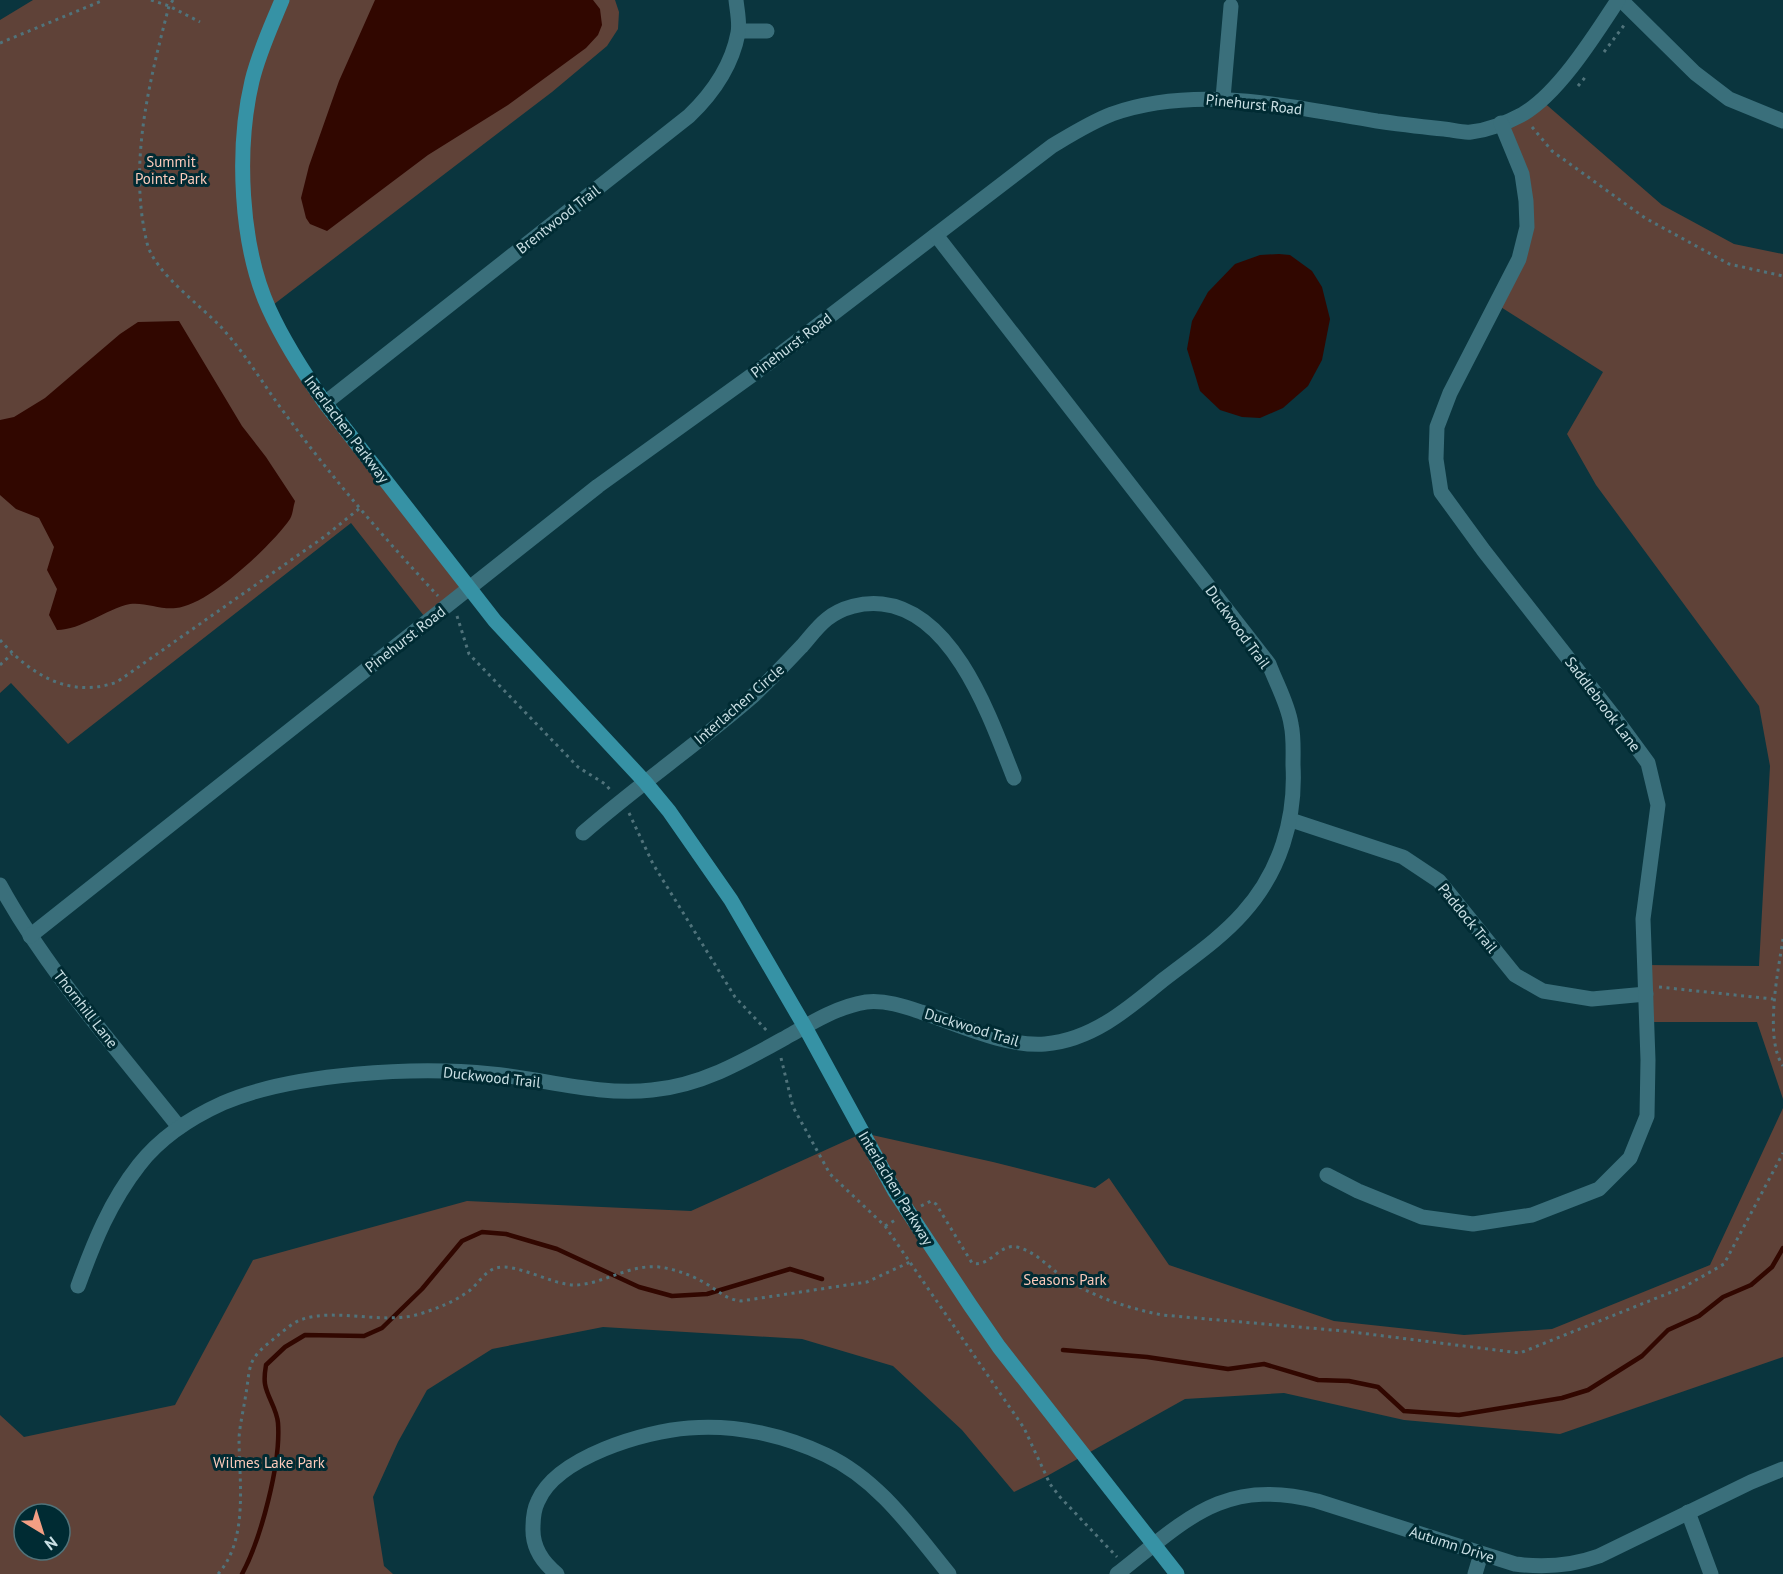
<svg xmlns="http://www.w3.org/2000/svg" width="1783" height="1574" font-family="'PT Sans',sans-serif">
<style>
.green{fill:#5f4238;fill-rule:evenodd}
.water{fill:#310700}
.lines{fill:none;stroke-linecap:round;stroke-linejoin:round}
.stream{stroke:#310700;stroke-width:4.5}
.path{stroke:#50737b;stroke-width:3;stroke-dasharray:3 4.5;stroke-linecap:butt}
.street{stroke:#3a6f7b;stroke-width:15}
.secondary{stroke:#3692a5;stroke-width:15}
.labels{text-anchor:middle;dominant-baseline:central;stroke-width:6;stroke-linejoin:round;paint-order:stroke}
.street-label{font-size:15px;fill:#cae0e5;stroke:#002b33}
.park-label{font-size:15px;fill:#fdcbbb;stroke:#002b33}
</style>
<rect width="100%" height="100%" fill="#0a353e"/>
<g class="green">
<path d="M33,0H615L619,12L618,29L607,46L552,92L269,308L286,341L470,587L428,621L351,523L68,744L11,683L0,693V20Z"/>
<path d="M1541,100L1662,205L1734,244L1783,254V1099L1757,1022H1647L1644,965L1759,966L1770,766L1759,706L1596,485L1567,434L1603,372L1496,304L1519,259L1526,201L1501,123Z"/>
<path d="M1783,1108V1357L1560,1434L1404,1420L1284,1393L1185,1399L1047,1476L1014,1492L962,1430L893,1366L802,1339L603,1327L492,1349L427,1390L398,1442L373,1497L384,1566L393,1574H0V1415L24,1437L175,1405L253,1260L467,1201L691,1211L863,1133L993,1162L1095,1188L1109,1178L1169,1265L1334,1321L1464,1335L1552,1329L1710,1265ZM24,1514H60V1550H24Z"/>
</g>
<g class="water">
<path d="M375,0H593L600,9L602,25L598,35L586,48L508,105L428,155L327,231L310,224L306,218L301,198L309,166L339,81Z"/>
<path d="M1279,254L1290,255L1312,271L1322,287L1330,319L1322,360L1308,386L1283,408L1260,418L1242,417L1220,410L1200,391L1187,349L1192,321L1208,292L1235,264L1260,255Z"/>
<path d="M179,321L242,426L266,457L295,501C293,507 293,514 290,519C272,545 208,606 176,608C161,610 145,602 130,604C106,609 81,630 57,630L49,615L57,589L47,570L54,547L39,518L16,509L0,495V420L14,417L45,398L120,334L138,322Z"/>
</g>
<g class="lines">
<g class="stream">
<path d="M1063,1350L1147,1357L1228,1369L1264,1364L1318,1380L1349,1381L1378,1387L1404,1411L1459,1415L1562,1398L1588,1390L1642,1356L1668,1330L1699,1316L1723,1297L1751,1285L1772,1267L1783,1248"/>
<path d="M242,1574C261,1539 281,1463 278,1423C277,1409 267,1397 265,1384C264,1378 265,1371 266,1365L285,1347L305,1335L364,1336L382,1328L422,1289L462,1241L482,1232L506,1234L557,1249L639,1287L672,1296L707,1294L790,1269L822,1279"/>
</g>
<g class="path">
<path d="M151,0L169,6L200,22"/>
<path d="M173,0L169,6C149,83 128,164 147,243C154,272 200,305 221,327C246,354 264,386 286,415C332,478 385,539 438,596"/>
<path d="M0,43L104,0"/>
<path d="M1604,52L1625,24"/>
<path d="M1578,86L1587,75"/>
<path d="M1532,127L1552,151L1645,218L1729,264L1783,276"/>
<path d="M457,616L469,654L578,767L605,784L612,792"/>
<path d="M0,640C31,675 70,699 117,682L324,537L360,508"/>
<path d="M0,665L12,654"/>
<path d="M629,813L653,864L735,997L768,1032"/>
<path d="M1783,939C1778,972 1764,1038 1783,1066"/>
<path d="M1659,987L1773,999"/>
<path d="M781,1058L793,1107L830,1174L885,1226L1024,1428L1050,1484L1060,1497L1117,1557"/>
<path d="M921,1206L931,1201L936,1204L972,1263C990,1268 999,1243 1017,1247C1037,1252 1050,1269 1067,1280C1097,1298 1128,1308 1162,1315L1344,1331L1520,1353L1684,1287L1724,1264L1783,1153"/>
<path d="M885,1226L897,1219"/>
<path d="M218,1574C249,1539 239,1481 239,1438C240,1423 244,1408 246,1393C248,1384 248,1371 252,1362C257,1351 268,1344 277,1336C285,1330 293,1322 303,1319C336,1308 384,1325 420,1314C438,1308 454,1302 469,1291C478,1284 485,1271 496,1268C515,1262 552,1285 575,1285C604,1284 629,1264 659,1267C675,1269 691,1275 705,1283C719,1291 725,1299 741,1301L867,1282L910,1262"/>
</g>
<g class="street">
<path d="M1621,0L1695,73L1729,99L1783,121"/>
<path d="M739,31H767"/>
<path d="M1223,98L1231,6"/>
<path d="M325,403L689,116C712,94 732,65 738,33C740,23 737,10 736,0"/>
<path d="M1291,820L1403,857L1439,881L1515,975L1543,991L1592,999L1646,994"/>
<path d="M583,833C638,785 699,743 754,695C771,679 786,663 802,646C810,637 817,627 827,619C842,607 863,602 882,604C955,612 991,720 1014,778"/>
<path d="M0,885C47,971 118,1050 179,1127"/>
<path d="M30,936L598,486L766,365L1052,146C1072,134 1091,122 1112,114C1198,84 1290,107 1377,121C1399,124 1422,127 1444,129C1453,130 1463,133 1471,132C1488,130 1508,122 1523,114C1559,93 1595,35 1618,0"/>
<path d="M1327,1175L1358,1191L1422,1217L1473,1224L1532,1215L1599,1189L1630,1158L1647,1116L1648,1060L1643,919L1658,805L1648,763L1615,718L1484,551L1441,492L1436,459L1437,427L1450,393L1519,259L1527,227L1526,201L1522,174L1501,123"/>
<path d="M78,1286C94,1242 110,1202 139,1165C160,1138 192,1117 223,1103C293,1073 416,1066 492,1074C545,1079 598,1096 652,1090C704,1085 747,1059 792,1034C814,1021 840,1006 866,1002C885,1000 904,1006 921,1012C958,1024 1005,1047 1045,1044C1092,1040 1128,1009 1163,980C1190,959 1220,939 1243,913C1280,872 1296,819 1293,765C1293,752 1294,737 1291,724C1288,704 1276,683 1269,664L936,235"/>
<path d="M1688,1512L1711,1574"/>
<path d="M557,1574C542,1562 532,1547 533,1527C533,1518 534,1509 538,1501C557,1457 645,1431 689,1428C735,1424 784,1435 826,1455C879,1480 913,1530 949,1574"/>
<path d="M1117,1574C1186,1520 1223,1477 1317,1501L1515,1564C1545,1568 1571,1566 1599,1556L1751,1482L1783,1469"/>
<path d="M1475,1574L1481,1554"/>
</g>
<path class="secondary" d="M282,0C271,27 259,52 252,81C236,149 240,245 269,309C284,342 304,373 325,403L495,621L645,782L669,811L731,900L805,1027L894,1190L970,1305L999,1347L1177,1574"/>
</g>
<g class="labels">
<g class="street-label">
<text transform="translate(1254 104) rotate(6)">Pinehurst Road</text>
<text transform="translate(558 219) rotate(-38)">Brentwood Trail</text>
<text transform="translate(791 345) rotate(-37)">Pinehurst Road</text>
<text transform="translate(347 429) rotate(53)">Interlachen Parkway</text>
<text transform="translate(1238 627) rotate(54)">Duckwood Trail</text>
<text transform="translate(405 639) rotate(-38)">Pinehurst Road</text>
<text transform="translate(739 704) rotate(-41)">Interlachen Circle</text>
<text transform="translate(1603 704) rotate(53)">Saddlebrook Lane</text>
<text transform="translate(1468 918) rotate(51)">Paddock Trail</text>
<text transform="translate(86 1009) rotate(52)">Thornhill Lane</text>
<text transform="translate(972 1027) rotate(17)">Duckwood Trail</text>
<text transform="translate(492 1077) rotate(6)">Duckwood Trail</text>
<text transform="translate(896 1188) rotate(59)">Interlachen Parkway</text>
<text transform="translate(1452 1544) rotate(18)">Autumn Drive</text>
</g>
<g class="park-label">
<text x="171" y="161">Summit<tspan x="171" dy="17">Pointe Park</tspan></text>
<text x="1065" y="1279">Seasons Park</text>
<text x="269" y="1462">Wilmes Lake Park</text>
</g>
</g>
<g transform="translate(42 1532) rotate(142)"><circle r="28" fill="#002b33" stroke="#51737a" stroke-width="1.5"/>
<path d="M0-4.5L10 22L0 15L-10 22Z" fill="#f39f84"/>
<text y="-9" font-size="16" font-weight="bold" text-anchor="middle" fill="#cae0e5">N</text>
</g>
</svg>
